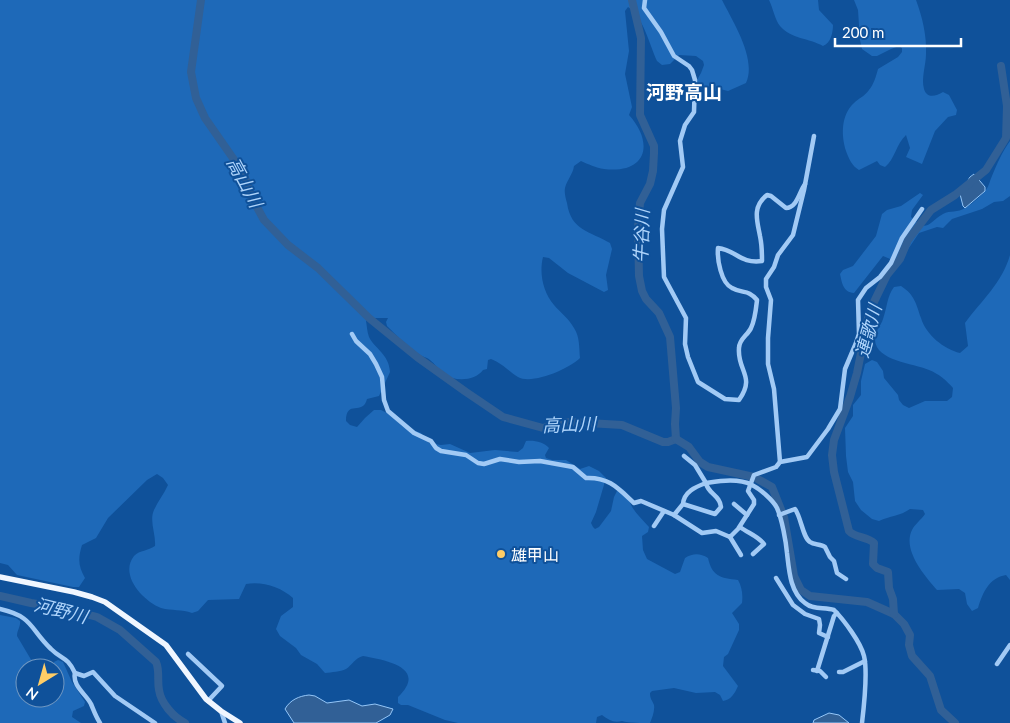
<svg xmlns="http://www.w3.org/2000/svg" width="1010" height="723" font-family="Lato,'Noto Sans JP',sans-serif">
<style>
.green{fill:#1e69b8}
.water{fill:#316096;stroke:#94c6f8}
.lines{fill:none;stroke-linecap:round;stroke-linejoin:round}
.river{stroke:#316096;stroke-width:8}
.minor{stroke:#a2caf5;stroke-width:4.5}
.major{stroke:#f0f6ff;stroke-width:5.5}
.poi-dot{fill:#ffcd66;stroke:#0f519a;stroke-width:2}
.labels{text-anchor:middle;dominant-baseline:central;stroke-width:4;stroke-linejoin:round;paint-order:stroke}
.poi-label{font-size:16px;fill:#fff;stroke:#0f519a;text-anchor:start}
.water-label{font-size:18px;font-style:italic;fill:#aed4fb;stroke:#0f519a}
.quarter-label{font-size:19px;font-weight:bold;fill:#fff;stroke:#0f519a}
</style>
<rect width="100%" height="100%" fill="#0f519a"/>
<g class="green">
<path d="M0,0H722C733,22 757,59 746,83L728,91L720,89L712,92L702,85L699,92L696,91L693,87L701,73L704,65L703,61L696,56L679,55L670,64L662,65L657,61C650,46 643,16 628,7L625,11L629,51L625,74L632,107L629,115C655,144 646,174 604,169C596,168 588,164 581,161L574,166C573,174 567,180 565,188C564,193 566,199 567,203C571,231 590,231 610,243L612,249L606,275L608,290L604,292L568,273L549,258L543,257C539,273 543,292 554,305C560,312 569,319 574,328C580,337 579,348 580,358C569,369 532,385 518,377C508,371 502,363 491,359L488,360L487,369L483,370C475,381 455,382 444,374C439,370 435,364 430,360C427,357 423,357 420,355C408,347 397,336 387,326L386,322L388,318H367L366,321C367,326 367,332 369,337C375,349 389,354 390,372L379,396L367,399C363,416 346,399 346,421L350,425L357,427L365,418L374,410H381L391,415L402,426L421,433L429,443L441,445L450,444L470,453L495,450L518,452L523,448L526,441C534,440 544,442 549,448L545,455L546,458L552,460H566L580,469L589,466L599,471L606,478L596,512L591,523L593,527L595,529L599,527L611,511L614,497L617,491L621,488C628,492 628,498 631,505C635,513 643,520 649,527L648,532L642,536L643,550L647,559L675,574L680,572L685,558C693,553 700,553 708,558C712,576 720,578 738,580C742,587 743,595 742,603L732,613L739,624V630L728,654L724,657L723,666L738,686C735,693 731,700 723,701L720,695L715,692L696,693L674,688L652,691L650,693C650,699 652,700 654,705C655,711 652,718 650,723C643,723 629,723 622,721C613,723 609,720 602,715L597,717L596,723H458L445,720L408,705H401L398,703V697C429,667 384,660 363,656C355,658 352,665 346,669C340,672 332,672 325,673L317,664L301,655L296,648L280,636L276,629L281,616L293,607V598C281,587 262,581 246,584L239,599L208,600L198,611L192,613C182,609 172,611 161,608C143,601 119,575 134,556C140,550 148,551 155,546C156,534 149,521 154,510C158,501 164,494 168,485L163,478L157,474L147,480L108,518L96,538L82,545C78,558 78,566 85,578L79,587H73L17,575L8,565L0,563Z"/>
<path d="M769,0H818L819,10L833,25C833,32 831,43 823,46C809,38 791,39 780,26C775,20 773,8 769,0Z"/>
<path d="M854,0H916C922,16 927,36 926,54C926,65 921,78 924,89C927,99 936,96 943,92L949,95L957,110L956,115L948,117L935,131L922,164L906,157L910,148L906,135C896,144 895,159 885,167L880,165L877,161L859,170C852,166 849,159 846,151C841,135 841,115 854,103C859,98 865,96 869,90C874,84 876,76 878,69L898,57L902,52V48L899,46L891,49L877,56H872L862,49L860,40L858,10Z"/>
<path d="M1010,141V196L1003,201L994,202L982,209L952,219L943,228L937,227L919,233L900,261H895L883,256L854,293C843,292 842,283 840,274L843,270L853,266L876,236L882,214L887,210L901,206L920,193L923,195L912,210L911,217C929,234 928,222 943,214C950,210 958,213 965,208C972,204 981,196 986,190C989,186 990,180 992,176C997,164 1002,152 1010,141Z"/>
<path d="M1010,255V580L1006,575C989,578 983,592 978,608L972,611L967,604L965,593L959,589L937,590C925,576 902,550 912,530C915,524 921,520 925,514L923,510L910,509C900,516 890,516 879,521L872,519L861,510L855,501L853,482L848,472L846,456L845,428L853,416V405L861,395V381L865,364L872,360L877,362L883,371L884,378L898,395L899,400L903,405L909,408L925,401H947L952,397L953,388C946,380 939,374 929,370C913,363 876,361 875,340C874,332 881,326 883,319C887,308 887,296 894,287L901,286C915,295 916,304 921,318C926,335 944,349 960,353L968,346L965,323C982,300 1002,283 1010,255Z"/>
<path d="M0,615L16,618L20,621C21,626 17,630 17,636L36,668H25V698H55L54,662L58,660L63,662L72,682L85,702L84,706L73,711L72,717L81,723H0Z"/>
</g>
<g class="water">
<path d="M974,174L985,187V191L965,208L963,206L960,194L962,190L970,177Z"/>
<path d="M309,695L315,696L327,703L349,700L362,706L375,704L393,709L390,715L376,723H294L285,709C290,700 299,696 309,695Z"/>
<path d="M829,713L839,715L849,723H813L814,720Z"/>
</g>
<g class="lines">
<g class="river">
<path d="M201,0L191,72L196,98L205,118L244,174L252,198L264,220L288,245L318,268L369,318L417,357L466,392L503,417L543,428L559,423L571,422L622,425L663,442H668L676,439"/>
<path d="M632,0L641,38L640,115L654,146V153L653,171L650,184L640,203L638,228L639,276L642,291L646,299L659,313L670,337L676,408L675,424L676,439"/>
<path d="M676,439L689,447L700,462L708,467L754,477L772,487L784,517L794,576L801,590L810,596L867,602L894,614L904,624L910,635L909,645L912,656L930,676L941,710L955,723"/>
<path d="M0,596L31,603L67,609L97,617L120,630L156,662C160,671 157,680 159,690C161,703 173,717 185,723"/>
<path d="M894,614L893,599L889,588L888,572L877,568L873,564L874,543C867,536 855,538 849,531L834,472L832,455L834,440L850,397L857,373L868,318L872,306L887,275L900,259L908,240L931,210L955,195L986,170L1006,138L1007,106L1001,66"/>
</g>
<g class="minor">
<path d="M645,0L644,8L661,32L674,56L689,66L692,70L695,80L694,112L685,125L680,141L683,167L664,210L662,229L664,277L686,318L685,344L688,357L698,382L725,399L739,400C756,376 737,371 739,348C739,339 748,335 751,328C755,320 756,309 757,300C748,289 743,294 732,288C721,283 717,259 718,248C736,250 740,264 762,261C762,253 762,245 760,236C757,220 752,207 767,195L771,196L786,208C797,208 799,192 805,184"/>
<path d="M352,334L356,341L370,354L376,364L382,377L384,400L388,411L414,433L431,441L436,448L441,451L466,455L478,463L484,464L500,459L519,462L540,461L573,467L586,478C609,477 618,488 634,503L641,501L674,515L702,533L716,531L730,537L738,529L754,504V500L748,491L754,475L776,467L780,462L807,457L828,429L840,409L845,369L856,343L859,334L858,300L866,288L880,277L891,263L902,238L922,209"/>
<path d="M684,456L695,465L706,483C720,481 738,478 752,485C760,489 773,500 777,508C782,519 786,542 787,553C789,570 790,592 805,603C813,610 824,607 834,610C844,620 861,643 864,656C868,672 864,706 862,723"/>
<path d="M780,462L774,389L768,364V338L771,300L766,287V279L774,267L778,255L793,235L804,190L814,136"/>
<path d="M734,504L747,515"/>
<path d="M674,515L683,504L715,514L721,507C720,495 708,494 706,483C695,487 684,492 683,504"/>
<path d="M779,515L795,509C801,517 803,538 810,542C814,545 821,544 825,547L830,557L834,561L837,573L846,579"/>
<path d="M654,526L664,511"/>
<path d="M740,527C748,533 758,536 764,544L753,554"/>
<path d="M730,537L741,555"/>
<path d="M776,578L793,605L805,614L819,619L820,625L819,633L828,637"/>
<path d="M0,609C34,617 29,628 51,649C62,660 67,656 75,673C72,686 86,694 91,704C94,711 96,717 100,723"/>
<path d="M188,654L222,686L208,701"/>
<path d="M997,664L1010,645"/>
<path d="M813,670L820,671L826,677"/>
<path d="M817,671L834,616L837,613"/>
<path d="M839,672H843L865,661"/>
<path d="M75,673L84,676L93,672L115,696L155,723"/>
<path d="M221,711L225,723"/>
</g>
<path class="major" d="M0,577L74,592L92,597L105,602L166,645L206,699L221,711L240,723"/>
</g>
<circle class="poi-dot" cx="501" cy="554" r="5"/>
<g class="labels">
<g class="poi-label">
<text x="511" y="554">雄甲山</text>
</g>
<g class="water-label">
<text transform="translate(245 182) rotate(62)">高山川</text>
<text transform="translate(641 236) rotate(-88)">牛谷川</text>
<text transform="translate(868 331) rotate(-75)">連歌川</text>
<text transform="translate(569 424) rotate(-2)">高山川</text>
<text transform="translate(61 610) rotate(14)">河野川</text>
</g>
<g class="quarter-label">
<text x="684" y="91">河野高山</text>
</g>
</g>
<g transform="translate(40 683) rotate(217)"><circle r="24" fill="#0f519a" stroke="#6f97c2"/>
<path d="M0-4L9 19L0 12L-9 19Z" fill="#ffcd66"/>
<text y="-8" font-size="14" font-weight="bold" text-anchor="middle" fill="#ffffff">N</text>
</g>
<path d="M835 38v8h126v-8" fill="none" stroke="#ffffff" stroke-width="2.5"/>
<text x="842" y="38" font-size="15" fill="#ffffff" stroke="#0f519a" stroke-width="4" paint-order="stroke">200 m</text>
</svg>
